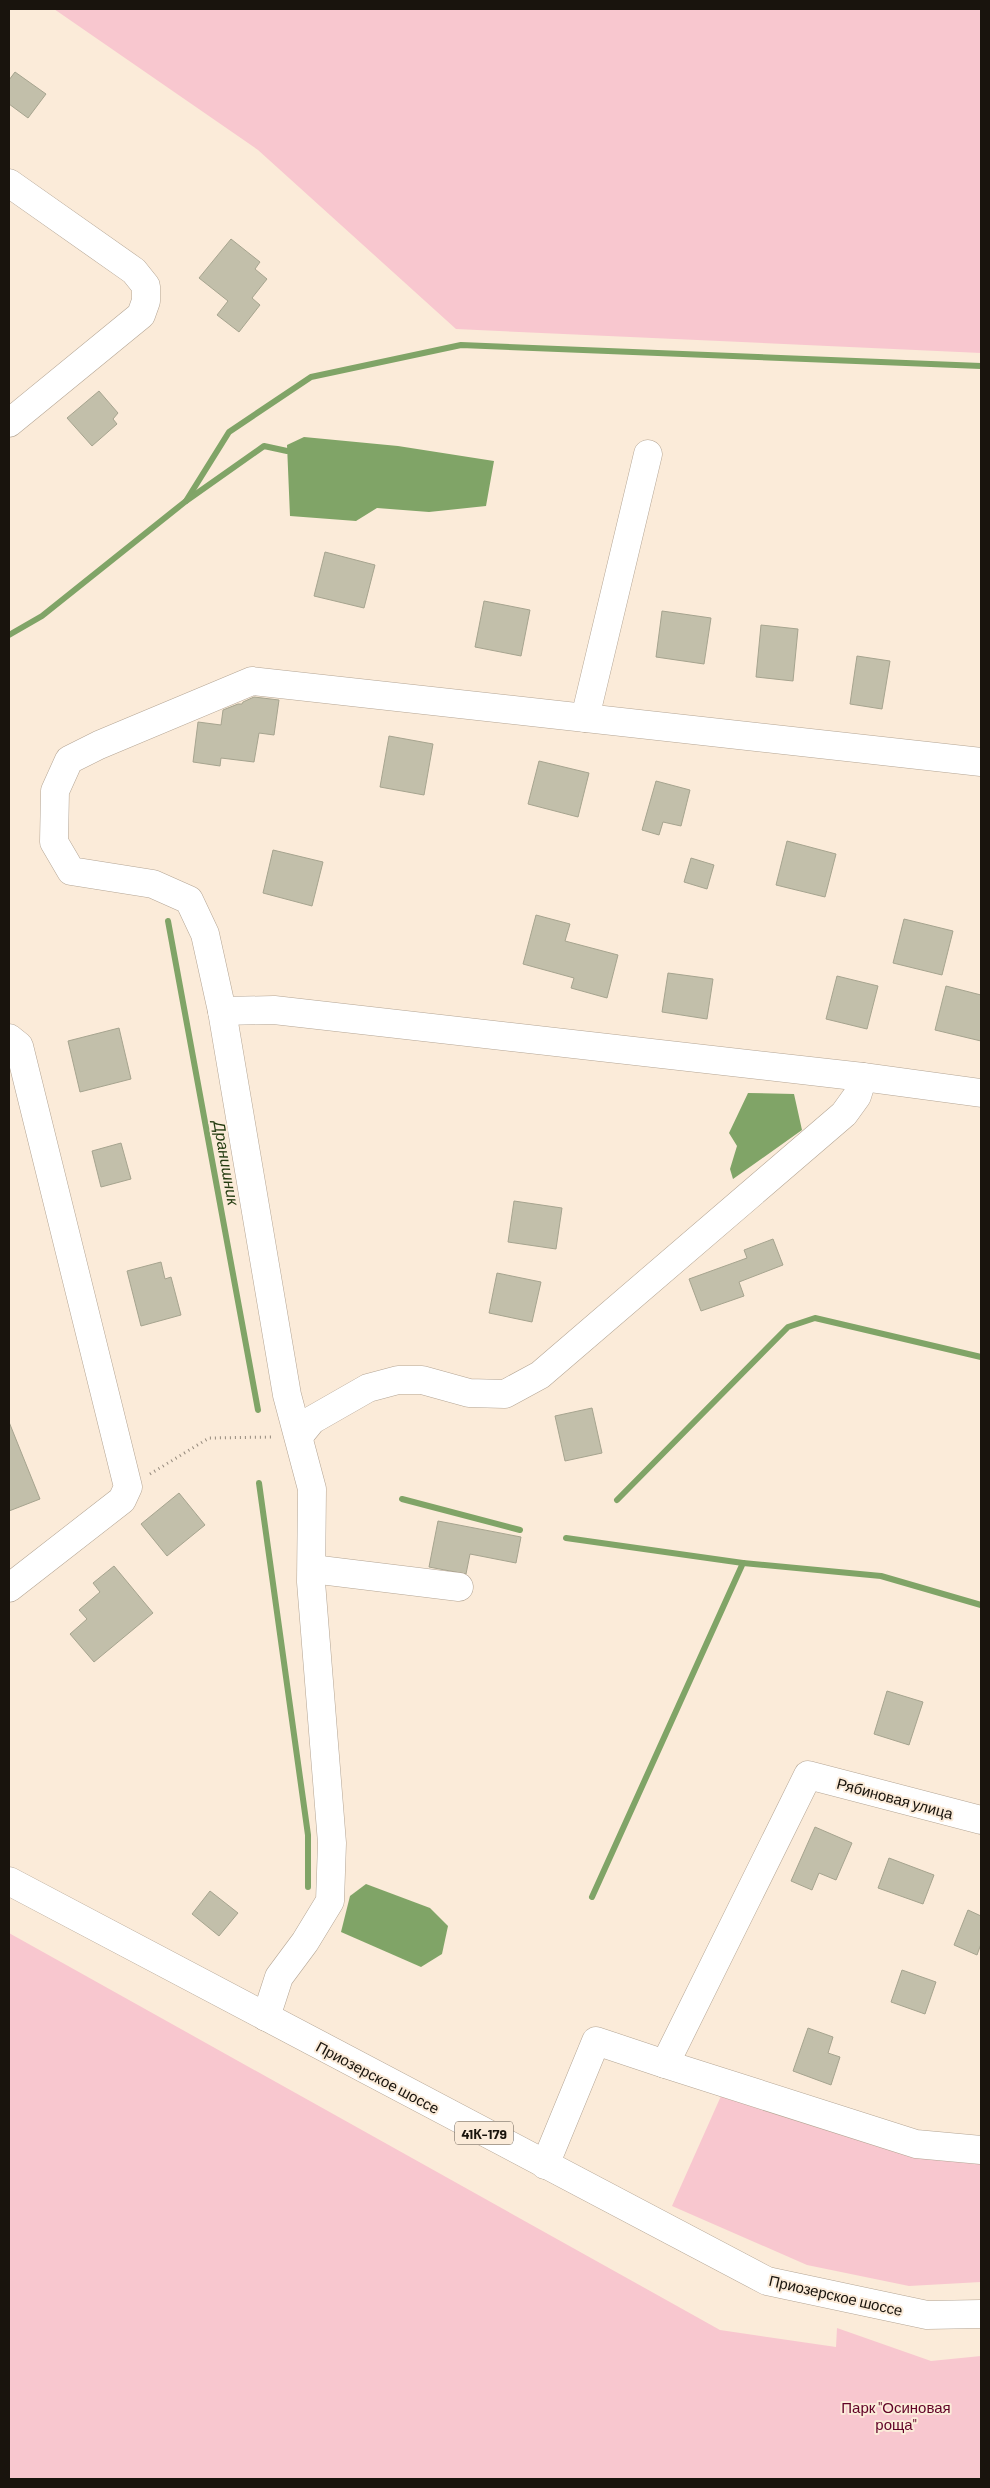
<svg xmlns="http://www.w3.org/2000/svg" width="990" height="2488" font-family="Barlow,sans-serif">
<style>
.green{fill:#f8c7cf}
.water{fill:#80a467}
.lines{fill:none;stroke-linecap:round;stroke-linejoin:round}
.stream{stroke:#80a467;stroke-width:6}
.building{fill:#c2bfaa;stroke:#a6a48f}
.minor-casing{stroke:#b4a594;stroke-width:29}
.major-casing{stroke:#b4a594;stroke-width:29}
.path{stroke:#94897c;stroke-width:3;stroke-dasharray:1 4;stroke-linecap:butt}
.minor{stroke:#fff;stroke-width:28}
.major{stroke:#fff;stroke-width:28}
.labels{text-anchor:middle;dominant-baseline:central;stroke-width:4;stroke-linejoin:round;paint-order:stroke}
.shield{fill:#fbebd9;stroke:#5d544a;stroke-width:1}
.shield-label{font-size:14px;font-weight:bold;fill:#19140d}
.street-label{font-size:15px;fill:#19140d;stroke:#fbebd9}
.park-label{font-size:15px;fill:#610327;stroke:#fbebd9}
.water-label{font-size:16px;font-style:italic;fill:#243c10;stroke:#fbebd9}
</style>
<rect width="100%" height="100%" fill="#fbebd9"/>
<g class="green">
<path d="M54,9H981V353L456,329L258,150Z"/>
<path d="M9,1933L720,2330L836,2347L837,2328L931,2361L981,2356V2479H9Z"/>
<path d="M721,2096L917,2154L981,2160V2282L909,2286L807,2265L672,2206Z"/>
</g>
<g class="water">
<path d="M304,437L398,446L494,461L486,506L429,512L377,508L356,521L290,516L287,445Z"/>
<path d="M748,1093L794,1094L802,1130L733,1179L730,1169L737,1146L729,1133Z"/>
<path d="M366,1884L430,1908L448,1926L442,1954L421,1967L341,1932L350,1896Z"/>
</g>
<g class="lines">
<g class="stream">
<path d="M186,501L229,432L311,377L461,345L981,366"/>
<path d="M9,635L42,616L186,501L264,446L287,451"/>
<path d="M168,921L258,1410"/>
<path d="M259,1483L308,1835V1887"/>
<path d="M402,1499L520,1530"/>
<path d="M617,1500L788,1327L815,1318L981,1357"/>
<path d="M566,1538L743,1563"/>
<path d="M592,1897L743,1563L881,1576L981,1605"/>
</g>
</g>
<g class="building">
<path d="M15,72L46,94L28,118L9,104V80Z"/>
<path d="M231,239L260,262L255,269L267,279L252,298L260,305L239,332L217,315L228,301L199,278Z"/>
<path d="M99,391L118,413L113,419L117,424L92,446L67,418Z"/>
<path d="M325,552L375,565L364,608L314,596Z"/>
<path d="M484,601L530,610L521,656L475,647Z"/>
<path d="M662,611L711,618L704,664L656,657Z"/>
<path d="M761,625L798,629L793,681L756,677Z"/>
<path d="M857,656L890,661L882,709L850,704Z"/>
<path d="M254,697L279,700L274,735L259,733L254,762L221,758L220,766L193,762L198,722L221,725L223,710L238,704H242L243,702Z"/>
<path d="M389,736L433,744L424,795L380,787Z"/>
<path d="M539,761L589,773L578,817L528,804Z"/>
<path d="M656,781L690,790L681,826L663,822L659,835L642,830Z"/>
<path d="M787,841L836,854L825,897L776,885Z"/>
<path d="M273,850L323,862L312,906L263,893Z"/>
<path d="M691,858L714,865L707,889L684,882Z"/>
<path d="M536,915L570,924L565,941L618,955L607,998L571,988L574,978L523,964Z"/>
<path d="M904,919L953,931L942,975L893,963Z"/>
<path d="M668,973L713,979L707,1019L662,1012Z"/>
<path d="M837,976L878,986L867,1029L826,1019Z"/>
<path d="M946,986L981,995V1041L935,1030Z"/>
<path d="M119,1028L131,1079L80,1092L68,1041Z"/>
<path d="M121,1143L131,1179L101,1187L92,1151Z"/>
<path d="M514,1201L562,1208L556,1249L508,1242Z"/>
<path d="M773,1239L783,1265L739,1282L744,1296L701,1311L689,1279L747,1258L744,1250Z"/>
<path d="M161,1262L165,1279L171,1277L181,1315L141,1326L127,1271Z"/>
<path d="M497,1273L541,1282L532,1322L489,1313Z"/>
<path d="M592,1408L602,1453L565,1461L555,1416Z"/>
<path d="M9,1422L40,1499L9,1511Z"/>
<path d="M179,1493L205,1525L167,1556L141,1524Z"/>
<path d="M438,1521L521,1537L516,1563L470,1554L466,1574L429,1567Z"/>
<path d="M114,1566L153,1613L94,1662L70,1634L87,1619L79,1610L100,1592L93,1583Z"/>
<path d="M887,1691L923,1702L909,1745L874,1734Z"/>
<path d="M815,1827L852,1843L836,1880L819,1873L812,1890L791,1881Z"/>
<path d="M889,1858L934,1875L923,1904L878,1888Z"/>
<path d="M210,1891L238,1913L219,1936L192,1914Z"/>
<path d="M968,1910L981,1916V1944L977,1955L954,1945Z"/>
<path d="M902,1970L936,1982L925,2014L891,2002Z"/>
<path d="M808,2028L833,2037L828,2053L840,2057L831,2085L793,2071Z"/>
</g>
<g class="lines">
<defs>
<g id="minor">
<path d="M9,183L134,271L146,286V301L141,315L9,423"/>
<path d="M585,718L648,454"/>
<path d="M222,1011L274,1010L863,1077L981,1093"/>
<path d="M9,1038L19,1046L128,1487L122,1500L9,1588"/>
<path d="M299,1436L312,1420L368,1388L398,1380H422L469,1393L505,1394L540,1375L844,1114L857,1096L863,1077"/>
<path d="M312,1569L459,1587"/>
<path d="M266,2017L279,1977L305,1942L330,1901L332,1843L311,1582L312,1489L287,1395L222,1011L205,934L189,900L153,884L71,871L54,842L55,791L69,760L99,745L252,681L981,762"/>
<path d="M665,2064L916,2144L981,2150"/>
<path d="M545,2165L596,2041L665,2064L808,1775L981,1820"/>
</g>
<path id="major" d="M9,1881L767,2281L927,2315L981,2314"/>
</defs>
<use href="#minor" class="minor-casing"/>
<use href="#major" class="major-casing"/>
<path class="path" d="M150,1474L209,1438L274,1437"/>
<use href="#minor" class="minor"/>
<use href="#major" class="major"/>
</g>
<g class="labels">
<rect class="shield" x="455" y="2121.5" width="58" height="23" rx="4"/>
<g class="shield-label">
<text x="484" y="2133">41К-179</text>
</g>
<g class="street-label">
<text transform="translate(895 1798) rotate(15)">Рябиновая улица</text>
<text transform="translate(378 2077) rotate(28)">Приозерское шоссе</text>
<text transform="translate(836 2295) rotate(13)">Приозерское шоссе</text>
</g>
<g class="park-label">
<text x="896" y="2407">Парк "Осиновая<tspan x="896" dy="17">роща"</tspan></text>
</g>
<g class="water-label">
<text transform="translate(227 1163) rotate(80)">Дранишник</text>
</g>
</g>
<rect width="990" height="2488" fill="none" stroke="#19140d" stroke-width="20"/>
</svg>
